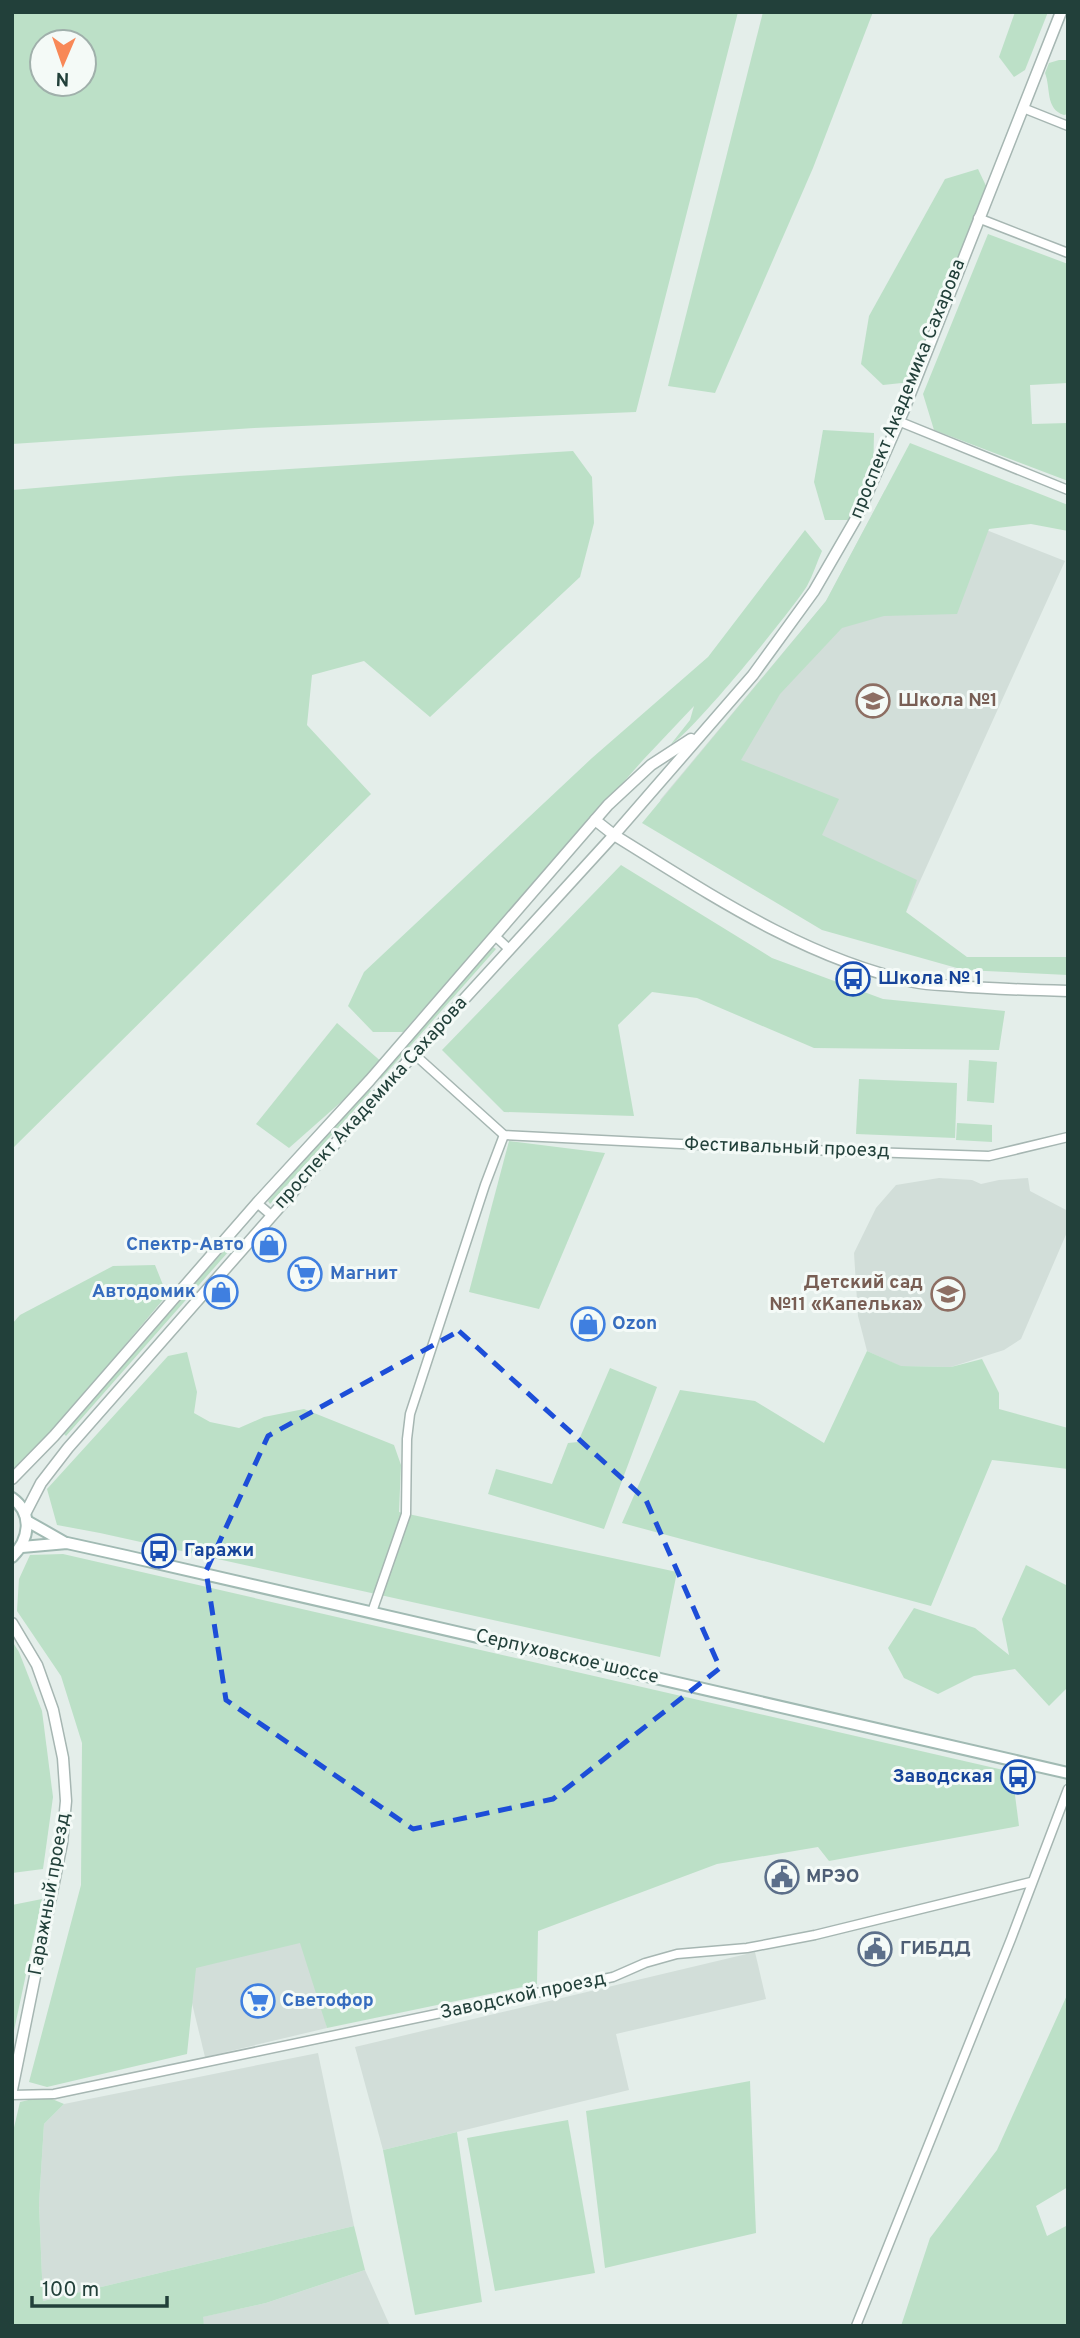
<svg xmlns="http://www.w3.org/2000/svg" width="1080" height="2338" font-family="Overpass,sans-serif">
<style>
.built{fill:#d2ded9}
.green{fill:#bce0c7;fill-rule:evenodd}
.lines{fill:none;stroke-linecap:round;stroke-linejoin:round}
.minor-casing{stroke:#a6b6b2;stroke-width:11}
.tertiary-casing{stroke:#a6b6b2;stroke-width:13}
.secondary-casing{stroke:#a1bab3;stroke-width:14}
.minor{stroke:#fff;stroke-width:8}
.tertiary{stroke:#fff;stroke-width:10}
.secondary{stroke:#fff;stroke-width:10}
.marked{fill:none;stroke:#1d4ed8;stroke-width:5;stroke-dasharray:14 9;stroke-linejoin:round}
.labels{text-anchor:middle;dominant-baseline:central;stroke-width:6;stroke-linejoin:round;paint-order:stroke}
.street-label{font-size:19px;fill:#22403a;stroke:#f4faf7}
.education-label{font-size:19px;font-weight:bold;fill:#785e54;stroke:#f4faf7;text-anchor:start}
.transit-label{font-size:19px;font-weight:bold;fill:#164399;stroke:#f4faf7;text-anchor:start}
.shop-label{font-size:19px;font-weight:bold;fill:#366cbe;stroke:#f4faf7;text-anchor:start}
.service-label{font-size:19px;font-weight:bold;fill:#4e5e75;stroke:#f4faf7;text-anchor:start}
</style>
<rect width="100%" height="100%" fill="#e4eeea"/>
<g class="built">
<path d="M885,490L1065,561L906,912L660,800L826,601Z"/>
<path d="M939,1178L972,1180L981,1184L999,1180L1028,1178L1030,1191L1068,1211V1230L1021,1339L1004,1350L951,1367L900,1366L867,1351L858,1316L854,1253L876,1208L896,1185Z"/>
<path d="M304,1932L327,2028L205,2057L182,1962Z"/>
<path d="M755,1952L766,1999L616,2034L629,2090L383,2150L355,2047Z"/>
<path d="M318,2053L354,2226L43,2301L39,2204L44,2124L64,2104Z"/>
<path d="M365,2270L390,2326H204L202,2317L266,2303Z"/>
</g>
<g class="green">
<path d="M12,12H738L636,412L254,428L12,444ZM42,42H84V84H42Z"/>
<path d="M763,12H873L813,168L715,393L668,386Z"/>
<path d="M1015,12H1048L1025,70L1014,77L999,57Z"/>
<path d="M1059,60H1068V114L1064,115C1045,109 1051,88 1045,73L1049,63Z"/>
<path d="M978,169L987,188L911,382L883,385L861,364L869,316L945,179Z"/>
<path d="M988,234L1068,264V383L1030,385L1032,424L1068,423V481L934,430L923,394Z"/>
<path d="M823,430L874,433L873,482L852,520H825L814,482Z"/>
<path d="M910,443L1068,505V531L1031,524L989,529L957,614L884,616L842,628L780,694L741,760L839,799L822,835L917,880L906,912L967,957H1068V975L964,970L822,930L642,823L826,601Z"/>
<path d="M573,451L592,477L594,523L580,577L430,717L364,661L312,675L307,725L371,794L12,1149V490L178,476Z"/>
<path d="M805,530L822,551C817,562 813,575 807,586C794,608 687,739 671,744L690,720L694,706L643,760L403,1032H373L348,1006L364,972L592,758L708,657Z"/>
<path d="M621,865L772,958L883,999L1005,1011L999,1050L814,1048L697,998L652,992L618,1025L634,1116L504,1112L442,1050Z"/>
<path d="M493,947L496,949L381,1079L379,1077Z"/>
<path d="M337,1023L384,1064L289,1148L256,1124Z"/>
<path d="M969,1060L997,1062L994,1103L967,1101Z"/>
<path d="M859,1079L957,1083L955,1138L856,1134Z"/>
<path d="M368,1088L371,1091L270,1204L268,1201Z"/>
<path d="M957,1123L992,1125V1142L956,1140Z"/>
<path d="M509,1141L605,1153L539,1309L469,1292Z"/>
<path d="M233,1240L236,1243L66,1436L63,1433Z"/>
<path d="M155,1265L167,1295L45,1440L12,1473V1324L20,1315L113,1266Z"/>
<path d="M867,1351L901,1366L951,1367L982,1359L999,1393V1409L1068,1428V1469L992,1460L931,1606L622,1523L680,1390L755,1401L824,1443Z"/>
<path d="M187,1352L197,1392L194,1413L210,1422L239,1428L264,1417L304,1409L394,1445L401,1465L399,1512L677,1572L660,1657L100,1533L57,1525L47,1489L168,1356Z"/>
<path d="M610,1368L657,1387L604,1529L488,1494L496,1469L552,1484L568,1443L578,1442Z"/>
<path d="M63,1554L1012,1772L1019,1826L829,1861L818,1847L717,1864L538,1931L537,1984L327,2028L300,1943L196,1968L187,2054L47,2087L29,2082L81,1885L82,1743L61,1676L17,1611L19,1579L30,1555Z"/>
<path d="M1026,1565L1068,1586V1687L1049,1706L1015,1669L974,1676L938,1694L904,1678L888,1648L914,1608L975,1628L1009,1655L1002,1619Z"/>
<path d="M12,1641L19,1652L42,1711L53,1797L43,1869L12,1873Z"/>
<path d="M42,1899L12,2040V1905Z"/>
<path d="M1068,1993V2187L1036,2206L1047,2236L1068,2225V2326H901L930,2238L997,2150Z"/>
<path d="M750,2081L756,2233L605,2268L586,2111Z"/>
<path d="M45,2096L64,2104L44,2124L39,2204L43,2301L354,2226L365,2270L266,2303L203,2317L204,2326H12V2136L20,2102Z"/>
<path d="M568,2120L595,2273L495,2291L467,2138Z"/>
<path d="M457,2132L482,2302L415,2315L383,2150Z"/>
</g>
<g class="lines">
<defs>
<g id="minor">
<path d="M1023,108L1068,126"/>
<path d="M978,218L1068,253"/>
<path d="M898,421L1068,490"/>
<path d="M495,936L509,949"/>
<path d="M414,1054L504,1135L779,1149L989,1156L1068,1137"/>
<path d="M257,1203L271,1215"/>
<path d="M372,1612L406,1514L407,1439L410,1414L485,1185L504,1135"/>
<path d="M12,2095L54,2094L613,1977L645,1963L677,1954L747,1948L815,1935L1031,1882"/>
<path d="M856,2326L1011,1939L1068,1789"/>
</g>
<g id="tertiary">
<path d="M595,820L614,835C708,893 803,958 914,982C927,985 942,985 956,986C993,989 1030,990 1068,991"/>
<path d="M12,1479L54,1436L257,1203L370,1080L608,805L651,765L691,739"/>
<path d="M25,1514L41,1483L68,1448L414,1054L614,835L753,675L814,591L858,515L903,412L1061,12"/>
<path d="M12,1623L37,1665L53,1710L63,1758L66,1801L62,1843L12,2090"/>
</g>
<g id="secondary">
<path d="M12,1498C34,1514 29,1540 12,1557"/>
<path d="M27,1521L64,1542"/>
<path d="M22,1547L67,1543L126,1556L1068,1773"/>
</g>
</defs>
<use href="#minor" class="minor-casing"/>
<use href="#tertiary" class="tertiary-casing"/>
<use href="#secondary" class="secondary-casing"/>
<use href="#minor" class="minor"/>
<use href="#tertiary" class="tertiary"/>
<use href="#secondary" class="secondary"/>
</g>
<path class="marked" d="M459,1331L646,1500L720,1668L553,1799L413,1829L226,1700L206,1571L268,1436Z"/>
<defs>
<symbol id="school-ring" viewBox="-11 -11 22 22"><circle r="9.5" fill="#f4faf7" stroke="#8d6e63" stroke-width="1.5"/><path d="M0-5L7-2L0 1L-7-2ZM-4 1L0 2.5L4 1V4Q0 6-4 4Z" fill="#8d6e63"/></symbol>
<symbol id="bus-ring" viewBox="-11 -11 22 22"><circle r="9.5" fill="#f4faf7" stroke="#1a4fb4" stroke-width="1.5"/><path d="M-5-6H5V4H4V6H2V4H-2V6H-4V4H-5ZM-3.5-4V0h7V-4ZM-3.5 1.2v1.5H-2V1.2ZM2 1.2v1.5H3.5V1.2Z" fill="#1a4fb4"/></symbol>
<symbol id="shop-ring" viewBox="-11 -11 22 22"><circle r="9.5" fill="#f4faf7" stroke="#3f7fe0" stroke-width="1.5"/><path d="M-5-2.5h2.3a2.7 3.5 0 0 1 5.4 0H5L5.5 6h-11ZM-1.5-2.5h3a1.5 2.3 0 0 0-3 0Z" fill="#3f7fe0"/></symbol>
<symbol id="supermarket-ring" viewBox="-11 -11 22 22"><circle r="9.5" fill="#f4faf7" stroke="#3f7fe0" stroke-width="1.5"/><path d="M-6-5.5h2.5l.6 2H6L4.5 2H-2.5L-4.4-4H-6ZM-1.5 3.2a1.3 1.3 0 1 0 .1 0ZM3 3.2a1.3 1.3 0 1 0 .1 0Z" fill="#3f7fe0"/></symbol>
<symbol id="civic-ring" viewBox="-11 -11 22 22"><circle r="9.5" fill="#f4faf7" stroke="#5c6f8a" stroke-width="1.5"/><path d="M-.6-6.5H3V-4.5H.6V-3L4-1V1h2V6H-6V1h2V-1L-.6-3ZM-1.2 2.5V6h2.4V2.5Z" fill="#5c6f8a"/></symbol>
</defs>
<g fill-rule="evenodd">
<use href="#school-ring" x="854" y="682" width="38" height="38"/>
<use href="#bus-ring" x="834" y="960" width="38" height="38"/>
<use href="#shop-ring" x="250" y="1226" width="38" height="38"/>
<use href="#supermarket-ring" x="286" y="1255" width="38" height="38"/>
<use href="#shop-ring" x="202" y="1273" width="38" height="38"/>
<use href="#school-ring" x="929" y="1275" width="38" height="38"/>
<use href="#shop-ring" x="569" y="1305" width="38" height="38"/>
<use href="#bus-ring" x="140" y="1532" width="38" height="38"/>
<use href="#bus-ring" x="999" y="1758" width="38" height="38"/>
<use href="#civic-ring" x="763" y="1858" width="38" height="38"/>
<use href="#civic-ring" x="856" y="1930" width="38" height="38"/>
<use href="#supermarket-ring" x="239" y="1982" width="38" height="38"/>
</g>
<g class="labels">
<g class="street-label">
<text transform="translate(908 389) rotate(-68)">проспект Академика Сахарова</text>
<text transform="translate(371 1103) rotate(-48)">проспект Академика Сахарова</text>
<text transform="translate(787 1148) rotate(2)">Фестивальный проезд</text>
<text transform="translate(567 1657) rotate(13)">Серпуховское шоссе</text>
<text transform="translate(50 1894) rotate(-80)">Гаражный проезд</text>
<text transform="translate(523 1996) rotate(-12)">Заводской проезд</text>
</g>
<g class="education-label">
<text x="898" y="701">Школа №1</text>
<text x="923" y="1283" text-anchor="end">Детский сад<tspan x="923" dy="22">№11 «Капелька»</tspan></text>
</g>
<g class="transit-label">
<text x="878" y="979">Школа № 1</text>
<text x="184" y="1551">Гаражи</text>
<text x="993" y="1777" text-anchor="end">Заводская</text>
</g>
<g class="shop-label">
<text x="244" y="1245" text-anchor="end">Спектр-Авто</text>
<text x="330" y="1274">Магнит</text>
<text x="196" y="1292" text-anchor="end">Автодомик</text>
<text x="612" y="1324">Ozon</text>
<text x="282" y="2001">Светофор</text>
</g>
<g class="service-label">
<text x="806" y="1877">МРЭО</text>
<text x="900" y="1949">ГИБДД</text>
</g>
</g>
<rect width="1080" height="2338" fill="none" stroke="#22403a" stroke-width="28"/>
<g transform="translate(63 63) rotate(182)"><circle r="33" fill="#f4faf7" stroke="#a0b0ab" stroke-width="2"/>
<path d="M0-5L12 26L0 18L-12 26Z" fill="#f88857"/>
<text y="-10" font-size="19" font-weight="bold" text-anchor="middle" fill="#22403a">N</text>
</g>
<path d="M32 2296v10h135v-10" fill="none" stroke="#22403a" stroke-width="3.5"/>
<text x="42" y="2296" font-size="21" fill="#22403a" stroke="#f4faf7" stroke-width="5" paint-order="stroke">100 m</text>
</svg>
